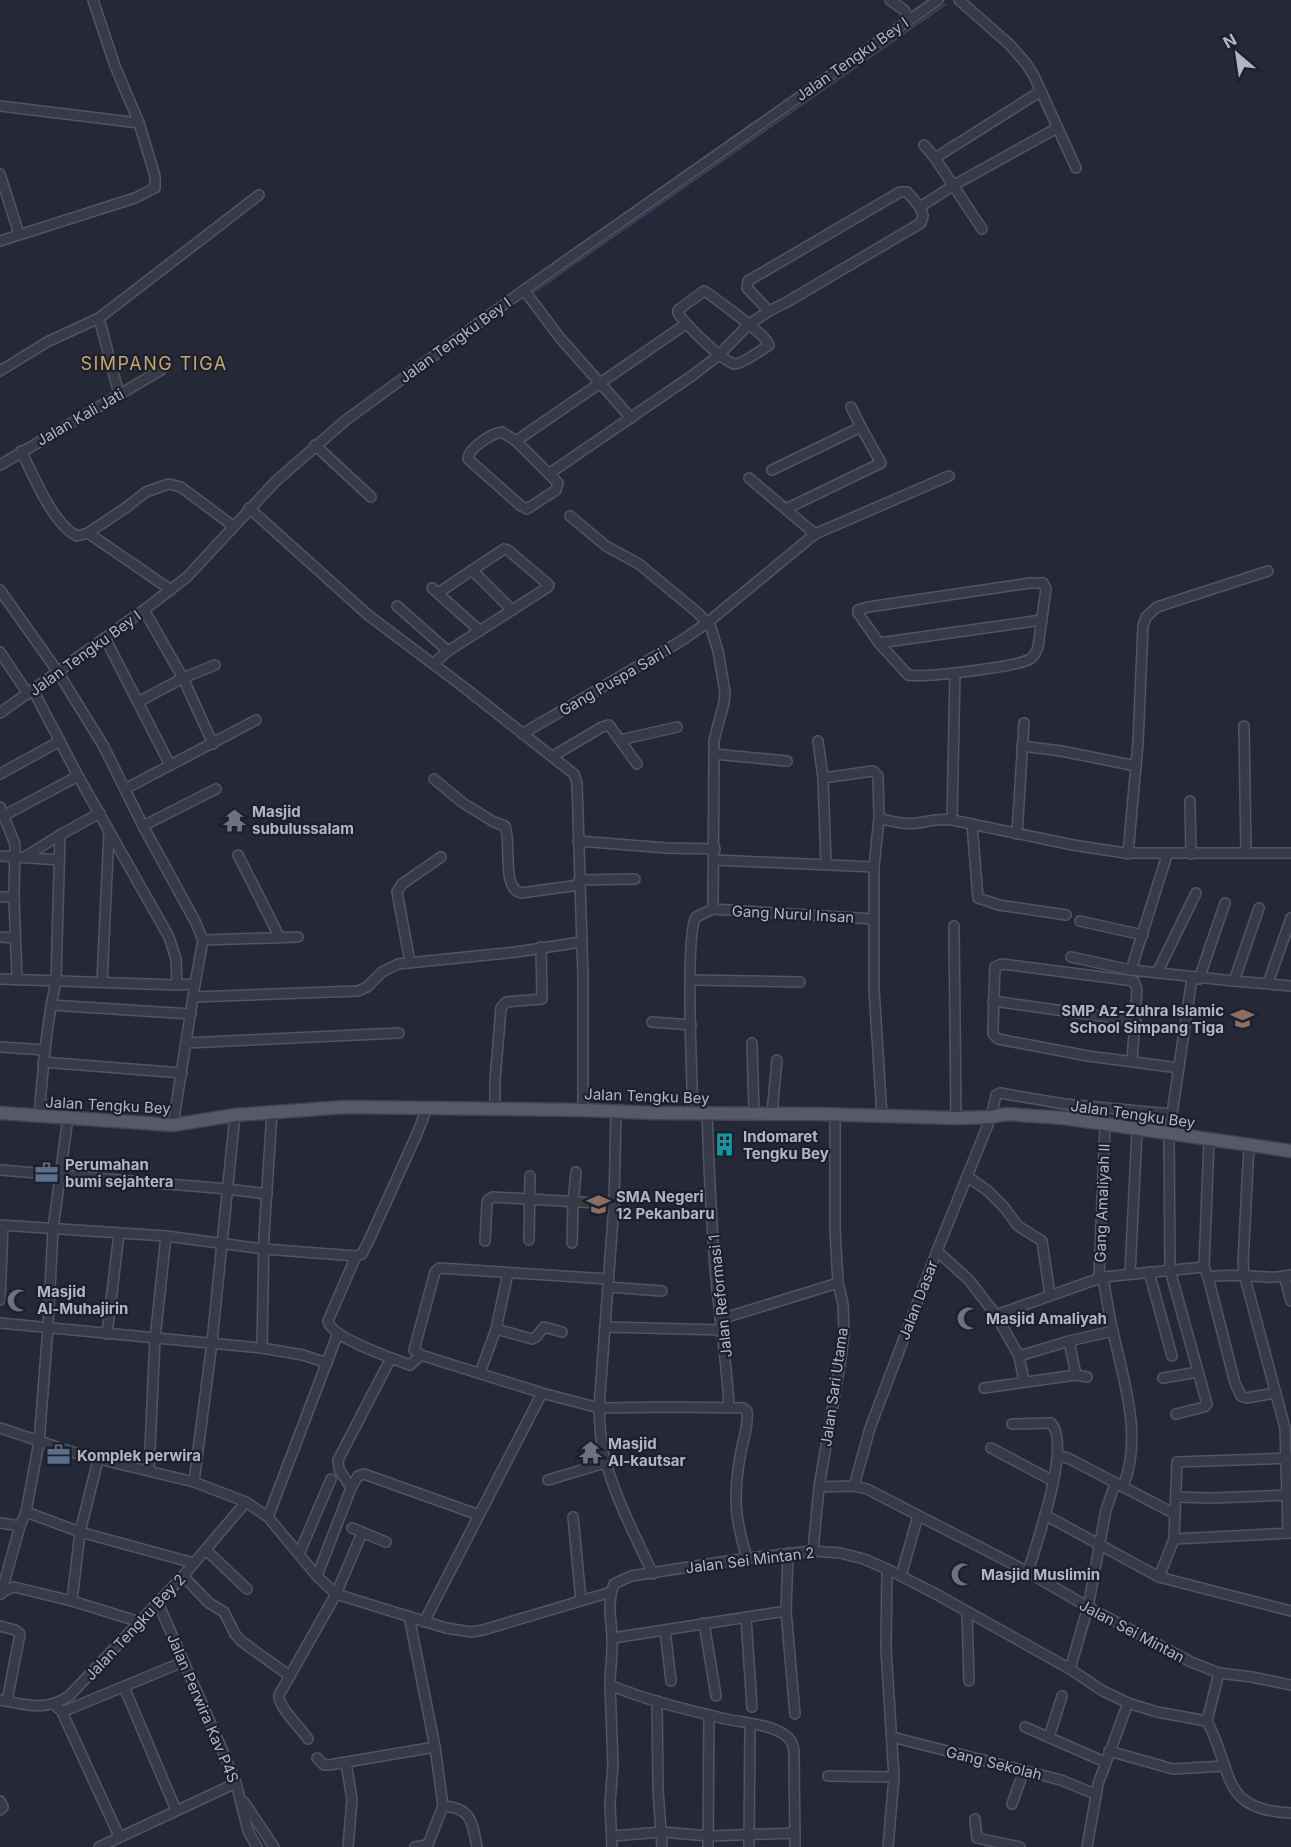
<svg xmlns="http://www.w3.org/2000/svg" width="1291" height="1847" font-family="Inter,sans-serif">
<style>
.lines{fill:none;stroke-linecap:round;stroke-linejoin:round}
.stream{stroke:#3c425e;stroke-width:2}
.minor-casing{stroke:#525562;stroke-width:12}
.major-casing{stroke:#414450;stroke-width:15}
.minor{stroke:#373a47;stroke-width:9}
.major{stroke:#565967;stroke-width:12}
.labels{text-anchor:middle;dominant-baseline:central;stroke-width:4.5;stroke-linejoin:round;paint-order:stroke}
.street-label{font-size:15px;fill:#b2b5c3;stroke:#1d202c}
.poi-label{font-size:15px;font-weight:bold;fill:#b2b5c3;stroke:#1d202c;text-anchor:start}
.quarter-label{font-size:18px;letter-spacing:1.5px;fill:#c6a76b;stroke:#1d202c}
</style>
<rect width="100%" height="100%" fill="#242837"/>
<g class="lines">
<g class="stream">
<path d="M913,11L928,0"/>
<path d="M769,112L902,19"/>
<path d="M520,287L756,121"/>
<path d="M534,292L946,4"/>
</g>
<defs>
<g id="minor">
<path d="M890,0L904,10L909,19"/>
<path d="M959,0L1009,44L1025,62L1034,76L1076,168"/>
<path d="M0,106L139,123"/>
<path d="M924,145L935,158L982,229"/>
<path d="M935,158L1041,91"/>
<path d="M0,174L19,234"/>
<path d="M0,241L135,198L155,188V176L139,123L115,66L93,0"/>
<path d="M524,290L560,338L631,418"/>
<path d="M704,291L712,296C724,306 765,333 769,345C763,349 742,364 735,364C724,363 684,323 678,313V310Z"/>
<path d="M769,311L747,288L748,281L900,192H907L920,207L954,185L1057,128"/>
<path d="M99,318L119,394"/>
<path d="M0,371L47,342L99,318L259,195"/>
<path d="M851,407L861,427"/>
<path d="M502,432L516,441L558,483L556,490L527,509L521,506L468,459C469,448 490,434 502,432Z"/>
<path d="M516,441L686,324"/>
<path d="M315,445L371,497"/>
<path d="M21,451C33,474 53,525 77,536L88,533L171,590"/>
<path d="M0,465L161,370"/>
<path d="M772,470L861,427L881,463L786,509"/>
<path d="M550,473L693,375L719,355L748,325L769,311L787,302L921,223L923,216L920,207"/>
<path d="M249,508L368,615L465,688L574,774L577,783L583,977V1110"/>
<path d="M570,516L606,546L639,564L698,613L711,628L718,651L725,692L724,703L714,740V754L713,909L696,917C685,933 692,1082 693,1112"/>
<path d="M88,533L124,509L146,492L169,484L181,487L233,526"/>
<path d="M815,534L949,476"/>
<path d="M472,570L512,610"/>
<path d="M1030,583H1043L1046,589L1038,647C1036,652 1035,656 1030,659C1017,667 924,678 908,675L879,643L858,613V610L868,607Z"/>
<path d="M432,588L480,631"/>
<path d="M0,590L58,672L104,747L143,826L195,921L203,940"/>
<path d="M397,606L448,651"/>
<path d="M144,610L183,678L213,744"/>
<path d="M105,638L170,765"/>
<path d="M879,643L1042,620"/>
<path d="M0,652L28,694"/>
<path d="M433,664L448,651L548,587L549,585L508,550L504,549L438,593"/>
<path d="M33,690L78,776L169,937L176,959L177,985"/>
<path d="M138,702L183,678L215,665"/>
<path d="M0,713L144,610L187,577L276,481L346,420L524,290L938,0"/>
<path d="M1244,726L1246,853"/>
<path d="M522,734L681,641L707,623L815,534L749,478"/>
<path d="M620,740L677,727"/>
<path d="M818,741L823,778L826,864"/>
<path d="M1022,746L1061,751L1136,766"/>
<path d="M714,754L787,761"/>
<path d="M553,756L602,727L609,725L637,764"/>
<path d="M0,774L60,741"/>
<path d="M823,778L873,771L878,776L879,818L874,867V989L882,1117"/>
<path d="M434,779L463,803L494,822L505,826C512,843 501,888 521,893L579,885"/>
<path d="M125,789L256,720"/>
<path d="M1190,801L1191,854"/>
<path d="M0,807L15,844L14,897L17,980"/>
<path d="M0,815H5L78,776"/>
<path d="M879,818C892,822 905,825 918,823C932,821 936,818 952,820L1073,845L1125,853H1291"/>
<path d="M952,820L955,673"/>
<path d="M972,824L978,898L999,905L1066,915"/>
<path d="M143,826L216,789"/>
<path d="M1017,834L1024,723"/>
<path d="M578,841L667,848L715,849"/>
<path d="M1128,854L1138,743L1143,626L1146,617L1157,607L1268,571"/>
<path d="M238,855L279,936"/>
<path d="M0,856L59,860"/>
<path d="M26,856L60,835L100,813"/>
<path d="M715,860L874,867"/>
<path d="M579,880L635,879"/>
<path d="M0,897H14"/>
<path d="M713,909L873,919"/>
<path d="M1080,921L1143,935"/>
<path d="M954,926L956,1118"/>
<path d="M0,937L15,938"/>
<path d="M1071,957L1131,970L1234,981L1259,908"/>
<path d="M410,962L397,892L402,884L441,857"/>
<path d="M1131,970L1167,855"/>
<path d="M1157,973L1196,893"/>
<path d="M0,979L177,985L195,984L173,1125"/>
<path d="M1199,979L1225,903"/>
<path d="M691,980L800,982"/>
<path d="M1234,981L1291,986"/>
<path d="M102,982L109,832"/>
<path d="M1268,983L1291,918"/>
<path d="M195,984L203,940L298,937"/>
<path d="M193,997L358,991L367,987L382,972L398,964L516,952L581,942"/>
<path d="M993,1001L1136,1021"/>
<path d="M51,1005L191,1014"/>
<path d="M652,1022L691,1025"/>
<path d="M186,1043L399,1033"/>
<path d="M752,1043L754,1113"/>
<path d="M0,1047L45,1050"/>
<path d="M43,1062L182,1073"/>
<path d="M1132,1062L1137,989L1134,981L1002,964L995,967L993,1028V1034L998,1039L1088,1056L1179,1068"/>
<path d="M427,1108L416,1136L370,1238L362,1254L356,1256L328,1321C331,1336 376,1352 391,1358L338,1460L339,1469L351,1488L358,1476L364,1474L479,1515"/>
<path d="M495,1110V1080L501,1008L506,1002L542,999L541,947"/>
<path d="M616,1112L614,1204L599,1408C600,1426 600,1446 606,1463C617,1501 636,1538 653,1574"/>
<path d="M707,1113C709,1169 711,1224 716,1279C720,1322 727,1364 729,1407"/>
<path d="M772,1113L777,1060"/>
<path d="M39,1116C43,1071 46,1026 56,981L60,835"/>
<path d="M1105,1125L1099,1276L1103,1277C1106,1296 1109,1314 1113,1332C1124,1382 1143,1437 1123,1487"/>
<path d="M1209,1140L1204,1267L1208,1277L1235,1383L1241,1396L1246,1398L1276,1393"/>
<path d="M1249,1145L1243,1263L1244,1274L1285,1428L1288,1533"/>
<path d="M0,1170L228,1189L267,1194"/>
<path d="M968,1177L988,1191L1004,1207L1018,1226L1042,1241L1050,1295"/>
<path d="M0,1225L166,1236L264,1249L356,1256"/>
<path d="M529,1240L530,1176"/>
<path d="M485,1241L487,1203L488,1200L493,1197L614,1204"/>
<path d="M572,1243L573,1203L576,1172"/>
<path d="M937,1251L969,1280L996,1315L1103,1277L1204,1267"/>
<path d="M1149,1272L1172,1356"/>
<path d="M1130,1273L1138,1111"/>
<path d="M1284,1276L1291,1301"/>
<path d="M1208,1277C1229,1274 1246,1276 1267,1277C1275,1278 1283,1276 1291,1275"/>
<path d="M608,1279L439,1268L435,1272L414,1350L421,1355L542,1393L599,1408L670,1407L743,1408L747,1411C749,1427 742,1442 740,1457C733,1497 735,1519 747,1558"/>
<path d="M608,1287L662,1291"/>
<path d="M0,1300L3,1226"/>
<path d="M996,1315L1019,1356L1024,1381"/>
<path d="M721,1319L838,1283"/>
<path d="M0,1323L262,1348L303,1355L327,1363"/>
<path d="M606,1327L723,1330"/>
<path d="M496,1329L532,1339L536,1337L544,1327L562,1332"/>
<path d="M107,1334L119,1234"/>
<path d="M1069,1341L1076,1375"/>
<path d="M262,1348L264,1235L272,1112"/>
<path d="M1019,1356L1069,1341L1113,1331"/>
<path d="M391,1358L410,1365L421,1355"/>
<path d="M480,1373L496,1329L508,1273"/>
<path d="M1163,1378L1198,1372"/>
<path d="M984,1388L1076,1375L1087,1377"/>
<path d="M1176,1414L1204,1407L1207,1404L1170,1270L1169,1134L1192,978"/>
<path d="M1012,1424L1051,1423C1072,1445 1036,1544 1028,1572"/>
<path d="M0,1428L78,1454L194,1482L246,1502L268,1517L317,1576L336,1594L446,1628L471,1632L483,1630L611,1592"/>
<path d="M991,1448L1053,1481"/>
<path d="M1058,1456L1068,1458L1175,1514"/>
<path d="M149,1470L155,1339L166,1236"/>
<path d="M548,1480L605,1463"/>
<path d="M194,1482L212,1342L235,1115"/>
<path d="M854,1486L870,1428L937,1251L991,1117L996,1095L1000,1093L1064,1104L1172,1114"/>
<path d="M819,1487L854,1486L867,1489L1028,1572L1088,1607L1191,1662L1219,1673L1252,1677L1291,1685"/>
<path d="M1176,1497L1212,1498L1291,1495"/>
<path d="M26,1512L80,1532L194,1563"/>
<path d="M1045,1515L1159,1577L1291,1611"/>
<path d="M268,1517L338,1333"/>
<path d="M573,1517L581,1600"/>
<path d="M0,1523L20,1526L26,1512L39,1442L48,1328L53,1229L68,1117"/>
<path d="M352,1528L386,1542"/>
<path d="M1174,1539L1291,1533"/>
<path d="M206,1550L247,1589"/>
<path d="M813,1551L819,1487L841,1358L844,1332L843,1304L838,1283L835,1230V1115"/>
<path d="M788,1553L786,1611L795,1714"/>
<path d="M299,1554L331,1479"/>
<path d="M887,1569L886,1649L894,1777L888,1847"/>
<path d="M183,1576L209,1603L224,1612L235,1634L241,1641L290,1676"/>
<path d="M317,1576L351,1488"/>
<path d="M901,1576L918,1516"/>
<path d="M1159,1577L1174,1539L1177,1462L1291,1458"/>
<path d="M0,1593L14,1587L72,1601L140,1622"/>
<path d="M1,1594L20,1526"/>
<path d="M72,1601L80,1532L98,1460"/>
<path d="M158,1603L224,1754L236,1783L248,1831L257,1847"/>
<path d="M967,1612L969,1681"/>
<path d="M409,1616L435,1747L443,1806L427,1847"/>
<path d="M746,1618L752,1707"/>
<path d="M424,1622L542,1393"/>
<path d="M704,1623L716,1696"/>
<path d="M0,1626L15,1630L20,1634L7,1701"/>
<path d="M665,1630L671,1681"/>
<path d="M613,1638L786,1611"/>
<path d="M1070,1669L1088,1607L1106,1510L1115,1484"/>
<path d="M610,1685L613,1764L610,1804L612,1847"/>
<path d="M124,1687L176,1810"/>
<path d="M0,1700C26,1705 47,1712 70,1695L183,1576L246,1502"/>
<path d="M657,1701L658,1789L662,1847"/>
<path d="M54,1704L62,1712L183,1662"/>
<path d="M62,1712L119,1836"/>
<path d="M1207,1721C1234,1772 1219,1810 1291,1813"/>
<path d="M1207,1721L1219,1673"/>
<path d="M1025,1727L1105,1762"/>
<path d="M892,1737L1061,1780L1095,1794"/>
<path d="M1049,1737L1062,1696"/>
<path d="M308,1739C301,1728 277,1706 279,1695L336,1594L362,1533"/>
<path d="M1109,1751L1173,1769L1225,1766"/>
<path d="M317,1758L324,1765H329L435,1747"/>
<path d="M346,1762L352,1800L348,1847"/>
<path d="M828,1776L894,1777"/>
<path d="M0,1801L3,1807L0,1810"/>
<path d="M244,1802L274,1847"/>
<path d="M1012,1804L1024,1770"/>
<path d="M443,1806C472,1808 472,1822 477,1847"/>
<path d="M975,1819L977,1838L1020,1847"/>
<path d="M612,1836L662,1832L709,1836L795,1833"/>
<path d="M99,1847L236,1783"/>
<path d="M415,1847L427,1845"/>
<path d="M708,1847L709,1715"/>
<path d="M749,1847L750,1724"/>
<path d="M795,1847L794,1750C792,1743 791,1739 785,1735C769,1724 745,1723 726,1719C688,1710 645,1700 610,1685C610,1669 613,1652 612,1637C611,1618 607,1602 614,1584L631,1576L747,1558L813,1551L840,1553L864,1559L887,1569L936,1594L1070,1669L1103,1691L1128,1703L1157,1712L1207,1721"/>
<path d="M1087,1847L1098,1784L1128,1703"/>
</g>
<path id="major" d="M0,1113L173,1125L235,1115L345,1107L583,1110L652,1113L818,1114L956,1118L991,1117L1006,1114L1064,1118L1291,1151"/>
</defs>
<use href="#minor" class="minor-casing"/>
<use href="#major" class="major-casing"/>
<use href="#minor" class="minor"/>
<use href="#major" class="major"/>
</g>
<defs>
<symbol id="temple-bare" viewBox="-9 -9 18 18"><path d="M0-6L5-2H3V0L6.5 2.5H4V6H1.5V3h-3V6H-4V2.5H-6.5L-3 0V-2H-5Z" fill="#6b7280" stroke="#1d202c" stroke-width="2.5" paint-order="stroke"/></symbol>
<symbol id="school-bare" viewBox="-9 -9 18 18"><path d="M0-5L7-2L0 1L-7-2ZM-4 1L0 2.5L4 1V4Q0 6-4 4Z" fill="#8d6e63" stroke="#1d202c" stroke-width="2.5" paint-order="stroke"/></symbol>
<symbol id="building-bare" viewBox="-9 -9 18 18"><path d="M-4-6H4V6H1V3H-1V6H-4ZM-2.5-4.3h1.7v1.8h-1.7ZM.8-4.3h1.7v1.8H.8ZM-2.5-1h1.7V.8h-1.7ZM.8-1h1.7V.8H.8Z" fill="#0f9aa8" stroke="#1d202c" stroke-width="2.5" paint-order="stroke"/></symbol>
<symbol id="office-bare" viewBox="-9 -9 18 18"><path d="M-6-3h4V-5.5h4V-3h4V5H-6ZM-1-4.5V-3h2v-1.5ZM-6 0V1H6V0Z" fill="#5c6f8a" stroke="#1d202c" stroke-width="2.5" paint-order="stroke"/></symbol>
<symbol id="mosque-bare" viewBox="-9 -9 18 18"><path d="M3.5-4.9A6 6 0 1 0 3.5 4.9A5 5 0 1 1 3.5-4.9Z" fill="#6b7280" stroke="#1d202c" stroke-width="2.5" paint-order="stroke"/></symbol>
</defs>
<g fill-rule="evenodd">
<use href="#temple-bare" x="218" y="804" width="33" height="33"/>
<use href="#school-bare" x="1226" y="1002" width="33" height="33"/>
<use href="#building-bare" x="708" y="1128" width="33" height="33"/>
<use href="#office-bare" x="30" y="1156" width="33" height="33"/>
<use href="#school-bare" x="582" y="1188" width="33" height="33"/>
<use href="#mosque-bare" x="2" y="1284" width="33" height="33"/>
<use href="#mosque-bare" x="952" y="1302" width="33" height="33"/>
<use href="#temple-bare" x="574" y="1436" width="33" height="33"/>
<use href="#office-bare" x="42" y="1438" width="33" height="33"/>
<use href="#mosque-bare" x="946" y="1558" width="33" height="33"/>
</g>
<g class="labels">
<g class="street-label">
<text transform="translate(852 59) rotate(-35)">Jalan Tengku Bey I</text>
<text transform="translate(455 340) rotate(-36)">Jalan Tengku Bey I</text>
<text transform="translate(80 417) rotate(-30)">Jalan Kali Jati</text>
<text transform="translate(85 653) rotate(-36)">Jalan Tengku Bey I</text>
<text transform="translate(615 680) rotate(-30)">Gang Puspa Sari I</text>
<text transform="translate(793 914) rotate(3)">Gang Nurul Insan</text>
<text transform="translate(647 1096) rotate(2)">Jalan Tengku Bey</text>
<text transform="translate(108 1105) rotate(3)">Jalan Tengku Bey</text>
<text transform="translate(1133 1114) rotate(8)">Jalan Tengku Bey</text>
<text transform="translate(1102 1203) rotate(-88)">Gang Amaliyah II</text>
<text transform="translate(720 1296) rotate(-96)">Jalan Reformasi 1</text>
<text transform="translate(918 1300) rotate(-69)">Jalan Dasar</text>
<text transform="translate(834 1387) rotate(-82)">Jalan Sari Utama</text>
<text transform="translate(750 1560) rotate(-7)">Jalan Sei Mintan 2</text>
<text transform="translate(135 1627) rotate(-47)">Jalan Tengku Bey 2</text>
<text transform="translate(1132 1631) rotate(28)">Jalan Sei Mintan</text>
<text transform="translate(203 1708) rotate(67)">Jalan Perwira Kav P4S</text>
<text transform="translate(994 1763) rotate(14)">Gang Sekolah</text>
</g>
<g class="poi-label">
<text x="252" y="811">Masjid<tspan x="252" dy="17">subulussalam</tspan></text>
<text x="1224" y="1010" text-anchor="end">SMP Az-Zuhra Islamic<tspan x="1224" dy="17">School Simpang Tiga</tspan></text>
<text x="743" y="1136">Indomaret<tspan x="743" dy="17">Tengku Bey</tspan></text>
<text x="65" y="1164">Perumahan<tspan x="65" dy="17">bumi sejahtera</tspan></text>
<text x="616" y="1196">SMA Negeri<tspan x="616" dy="17">12 Pekanbaru</tspan></text>
<text x="37" y="1291">Masjid<tspan x="37" dy="17">Al-Muhajirin</tspan></text>
<text x="986" y="1318">Masjid Amaliyah</text>
<text x="608" y="1443">Masjid<tspan x="608" dy="17">Al-kautsar</tspan></text>
<text x="77" y="1455">Komplek perwira</text>
<text x="981" y="1574">Masjid Muslimin</text>
</g>
<g class="quarter-label">
<text x="154" y="363">SIMPANG TIGA</text>
</g>
</g>
<g transform="translate(1237 54) rotate(331)" stroke="#1d202c" stroke-width="4.5" paint-order="stroke">
<path d="M0-4.5L10 22L0 15L-10 22Z" fill="#b2b5c3"/>
<text y="-9" font-size="16" font-weight="bold" text-anchor="middle" fill="#b2b5c3">N</text>
</g>
</svg>
